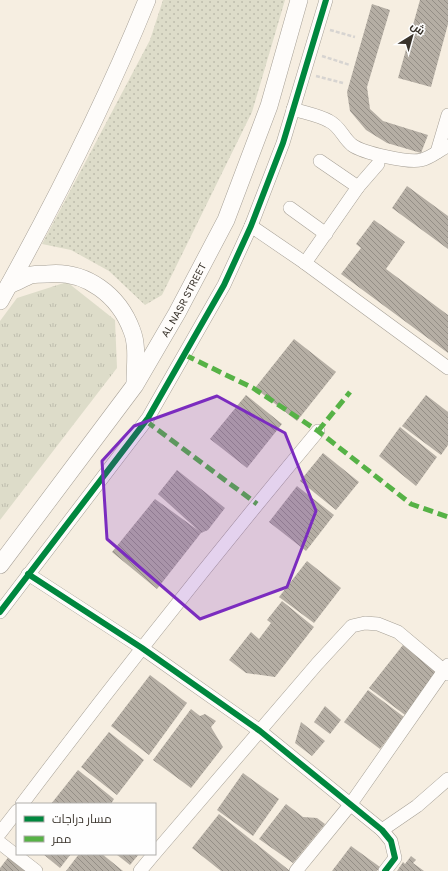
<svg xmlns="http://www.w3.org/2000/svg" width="448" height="871" font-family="'Golos Text',Cairo,sans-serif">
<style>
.grass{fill:url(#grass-tufts)}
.park{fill:url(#park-dots)}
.building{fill:url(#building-back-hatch)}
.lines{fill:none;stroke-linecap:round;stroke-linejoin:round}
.minor-casing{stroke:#a7a197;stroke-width:14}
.major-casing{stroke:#a7a197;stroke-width:18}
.path{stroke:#d7d4d1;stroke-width:2.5;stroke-dasharray:4 2;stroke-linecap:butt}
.minor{stroke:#fefcfa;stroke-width:13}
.major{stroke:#fefcfa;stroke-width:17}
.quiet{stroke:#56b246;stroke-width:5;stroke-dasharray:10 5;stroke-linecap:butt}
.cycleway-casing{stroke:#fefefe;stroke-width:8}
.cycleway{stroke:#00873e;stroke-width:6}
.marked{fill:#7b2cbf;fill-opacity:0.2;stroke:#7b2cbf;stroke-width:3;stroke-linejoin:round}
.labels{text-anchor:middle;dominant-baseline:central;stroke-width:3;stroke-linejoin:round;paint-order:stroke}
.street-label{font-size:10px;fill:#39332b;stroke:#fefefe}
</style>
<defs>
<pattern id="grass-tufts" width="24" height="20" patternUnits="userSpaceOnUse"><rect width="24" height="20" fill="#dddcc9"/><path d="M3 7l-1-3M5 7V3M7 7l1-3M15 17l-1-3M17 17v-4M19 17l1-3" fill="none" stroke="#bebdad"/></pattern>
<pattern id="park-dots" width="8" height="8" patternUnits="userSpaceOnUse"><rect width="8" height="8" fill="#dddcc9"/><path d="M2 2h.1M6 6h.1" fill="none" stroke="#bebdad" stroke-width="1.8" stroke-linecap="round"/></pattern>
<pattern id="building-back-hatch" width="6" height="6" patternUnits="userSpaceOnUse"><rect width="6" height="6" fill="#b5aea4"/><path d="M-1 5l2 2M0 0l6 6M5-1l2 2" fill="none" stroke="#948e86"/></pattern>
</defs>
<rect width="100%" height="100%" fill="#f6eee1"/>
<path class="grass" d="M67,282L115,320L117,368L0,520V321L17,298Z"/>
<path class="park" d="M163,0H285L252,112L162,295L145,305L109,271L71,250L42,244L150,40Z"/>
<g class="building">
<path d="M420,0H448V24L431,87L398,78Z"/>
<path d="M372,4L390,10L367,87L370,109L383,121L428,135L421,153L387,143L366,130L350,111L347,92Z"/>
<path d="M407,186L448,216V249L392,208Z"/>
<path d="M374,220L405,242L386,269L448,315V353L341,274L361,248L356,244Z"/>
<path d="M294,339L336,372L297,421L255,388Z"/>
<path d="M246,395L282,424L247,468L210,439Z"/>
<path d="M426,395L448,412V445L441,455L402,426Z"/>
<path d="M400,427L437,457L416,486L379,456Z"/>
<path d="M323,453L359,482L336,510L300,481Z"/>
<path d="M177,470L225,508L208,530L201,533L157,589L112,552L155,499L199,531L158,494Z"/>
<path d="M297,486L334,515L306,551L269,522Z"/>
<path d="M307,561L341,588L314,623L279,597Z"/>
<path d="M282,601L314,627L275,677L246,673L229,660L251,632L259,639L271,623L267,620Z"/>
<path d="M403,645L438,672L405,715L369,688Z"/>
<path d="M150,675L187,703L149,755L111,726Z"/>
<path d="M368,690L404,717L380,749L344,722Z"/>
<path d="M325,706L341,720L330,734L314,722Z"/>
<path d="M191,709L200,716L205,714L216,721L211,727L223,747L191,788L153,760Z"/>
<path d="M301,722L325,741L312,756L295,743Z"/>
<path d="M109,732L144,760L117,795L81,767Z"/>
<path d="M78,770L114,799L111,804H51Z"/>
<path d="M243,773L279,799L253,836L217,810Z"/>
<path d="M286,804L303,817L317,818L325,824L293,863L259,839Z"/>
<path d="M219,814L290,871H221L192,848Z"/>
<path d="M351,846L380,867L377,871H332Z"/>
<path d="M43,854H71L60,868Z"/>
<path d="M79,854H102L123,871H66Z"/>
<path d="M116,854H139L130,865Z"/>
<path d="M10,855L29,871H0V868Z"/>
<path d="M411,856L416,860L413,863L424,871H397L403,862L405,864Z"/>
</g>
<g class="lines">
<defs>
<g id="minor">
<path d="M293,109C305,113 318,115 329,121C340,126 343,138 352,145C363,153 408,163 421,160C431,158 439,150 448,146"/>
<path d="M437,152L448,115"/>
<path d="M320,161L358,187"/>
<path d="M290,208L326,234"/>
<path d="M251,226L305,263L448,368"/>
<path d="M305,263L358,187L378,164"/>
<path d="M28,574L142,648L260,731L382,830L391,841L395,858L385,871"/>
<path d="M0,612L148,418L224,285L251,226L283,143L326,0"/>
<path d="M22,804C118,677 216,553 318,431"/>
<path d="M382,830L417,806L448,779"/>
<path d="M0,833L17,811"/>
<path d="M0,843L36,871"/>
<path d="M155,853L317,664L352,626L365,623L378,624L398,632L448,674"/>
<path d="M140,871L154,854"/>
<path d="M296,871L350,805L448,665"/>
</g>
<g id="major">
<path d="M9,285C16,282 24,278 31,275C36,274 42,274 47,274C86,270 119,295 132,331C138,346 135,366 135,382"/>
<path d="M0,301C54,204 105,104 147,0"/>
<path id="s1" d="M0,565L135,385L177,313L226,220L269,106L299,0"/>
</g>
</defs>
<use href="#minor" class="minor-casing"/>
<use href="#major" class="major-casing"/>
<g class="path">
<path d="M330,30L355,37"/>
<path d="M322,56L350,65"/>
<path d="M316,76L343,83"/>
</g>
<use href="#minor" class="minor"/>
<use href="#major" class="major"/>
<g class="quiet">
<path d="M185,355L253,388L318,431L411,504L448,517"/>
<path d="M146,421L257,504"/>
<path d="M318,431L350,392"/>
</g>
<defs>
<g id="cycleway">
<path d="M28,574L142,648L260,731L382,830L391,841L395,858L385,871"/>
<path d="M0,612L148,418L224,285L251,226L283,143L326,0"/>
</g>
</defs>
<use href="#cycleway" class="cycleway-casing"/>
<use href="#cycleway" class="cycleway"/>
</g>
<path class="marked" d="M217,396L285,433L316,511L287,587L200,619L107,539L102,461L134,426Z"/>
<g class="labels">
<g class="street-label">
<text stroke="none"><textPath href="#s1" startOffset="323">AL NASR STREET</textPath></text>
</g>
</g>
<rect x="16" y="803" width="140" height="52" fill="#fefefe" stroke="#afadaa"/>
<rect x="24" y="816" width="20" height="6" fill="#00873e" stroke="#afadaa"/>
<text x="52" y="823" font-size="12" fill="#39332b">مسار دراجات</text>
<rect x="24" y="836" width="20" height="6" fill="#56b246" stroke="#afadaa"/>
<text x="52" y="843" font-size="12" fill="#39332b">ممر</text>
<g transform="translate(412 36) rotate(37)" stroke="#fefefe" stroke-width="3" paint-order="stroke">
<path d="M0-3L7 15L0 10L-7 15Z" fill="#39332b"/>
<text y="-6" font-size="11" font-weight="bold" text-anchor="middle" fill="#39332b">ش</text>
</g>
</svg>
